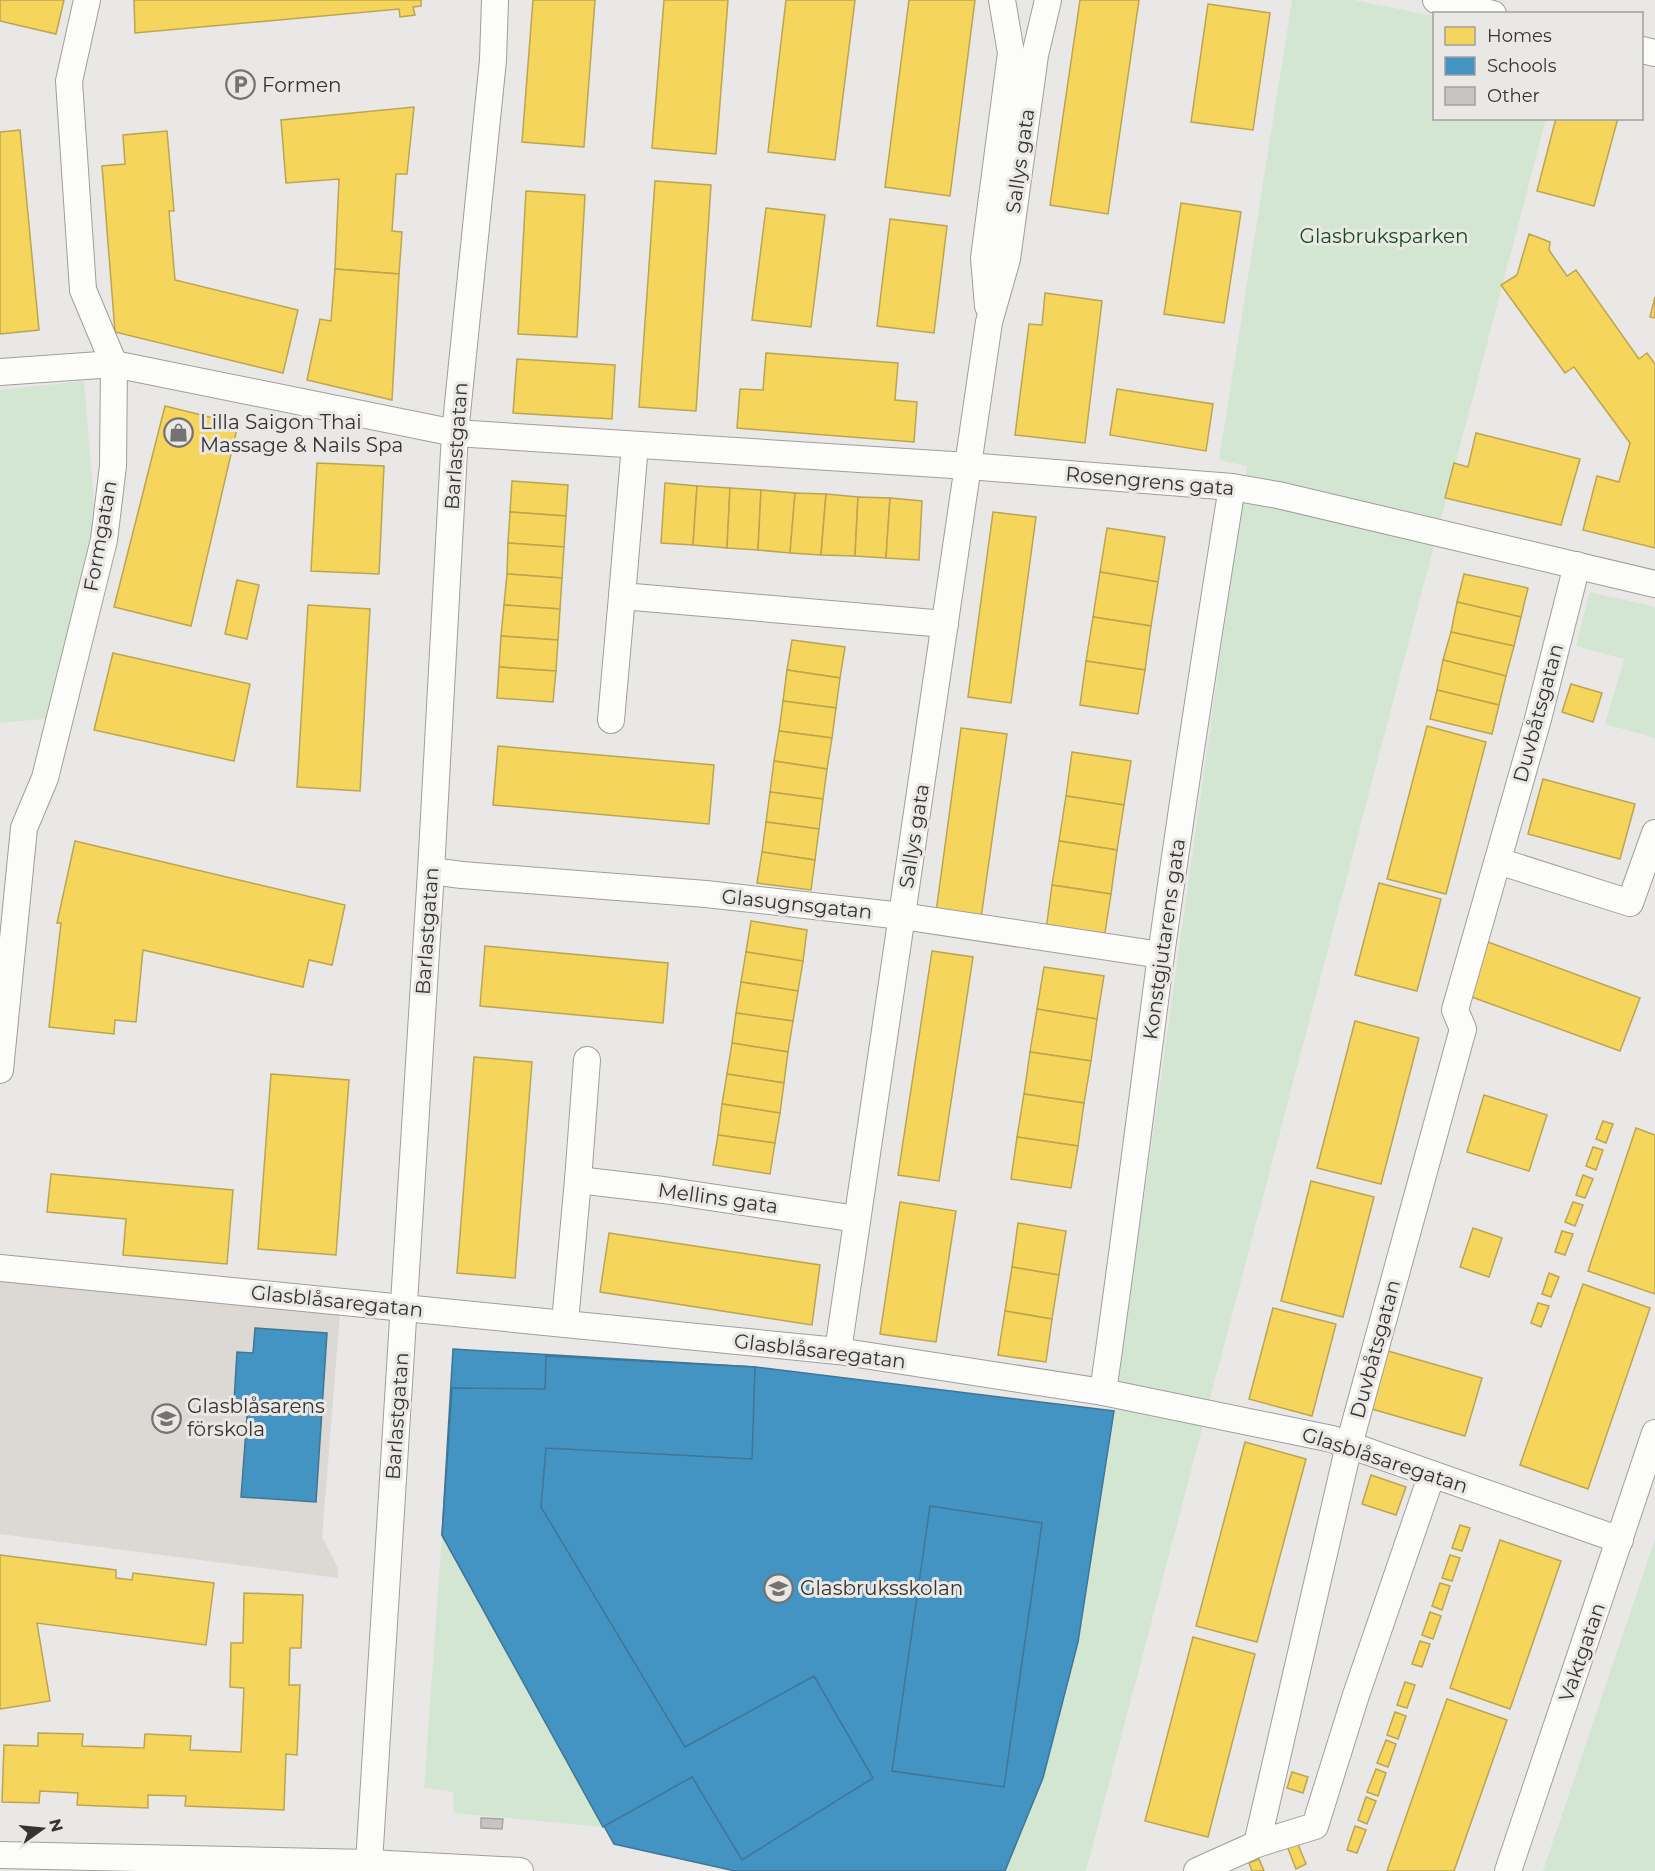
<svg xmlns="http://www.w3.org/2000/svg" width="1655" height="1871" font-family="Montserrat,sans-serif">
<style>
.built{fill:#dcd8d3}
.green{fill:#d3e6d2}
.homes{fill:#f6d55c;stroke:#bca550;stroke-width:1.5}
.schools{fill:#4393c3;stroke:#3f7698;stroke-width:1.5}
.building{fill:#c6c5c4;stroke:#a6a5a3;stroke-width:1.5}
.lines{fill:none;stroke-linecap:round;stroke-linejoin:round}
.street-casing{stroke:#9f9e9d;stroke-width:28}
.street{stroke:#fcfcfb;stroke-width:26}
.labels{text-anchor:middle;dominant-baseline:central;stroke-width:6;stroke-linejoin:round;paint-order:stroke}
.poi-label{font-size:20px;fill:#353433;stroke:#eae8e5;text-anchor:start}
.street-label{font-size:20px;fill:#353433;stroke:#eae8e5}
.park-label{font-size:20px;fill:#11511d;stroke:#eae8e5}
</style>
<rect width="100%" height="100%" fill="#e9e8e6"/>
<path class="built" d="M0,1268L341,1301L322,1537L338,1568V1578L0,1534Z"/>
<g class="green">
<path d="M1292,0H1354L1434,16V118L1546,119L1086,1871H1005L1043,1778L1078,1642L1114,1411L1247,466L1219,460Z"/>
<path d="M84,381L96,528L53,718L0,723V390Z"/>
<path d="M1590,592L1655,607V738L1605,724L1624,659L1576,646Z"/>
<path d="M442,1535L603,1827L454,1813L453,1792L424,1788Z"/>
<path d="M1655,1539V1871H1543Z"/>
</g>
<g class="homes">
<path d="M0,0H64L56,34L0,21Z"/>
<path d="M134,0H421V6L413,7L415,15L400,17L399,9L135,33Z"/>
<path d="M533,0H595L584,147L522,142Z"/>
<path d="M664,0H728L716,154L652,148Z"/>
<path d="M786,0H855L835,160L768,152Z"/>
<path d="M909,0H975L950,196L885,187Z"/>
<path d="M1080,0H1139L1108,214L1050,205Z"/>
<path d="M1208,4L1270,13L1253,130L1191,122Z"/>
<path d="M414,107L407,174H396L392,231L402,232L399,274L335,269L339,179L286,183L281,120Z"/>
<path d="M1556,118H1618L1594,206L1537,191Z"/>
<path d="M20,130L39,330L0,334V132Z"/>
<path d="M167,131L174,211H169L175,280L298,310L283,373L115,332L102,166L125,164L123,135Z"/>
<path d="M655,181L711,185L696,411L639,407Z"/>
<path d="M526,191L585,195L577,337L518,334Z"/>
<path d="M1181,203L1241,212L1224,323L1164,314Z"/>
<path d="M766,208L825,215L811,327L752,320Z"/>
<path d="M890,219L947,226L934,333L877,326Z"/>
<path d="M1529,234L1550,242L1549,250L1567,276L1576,270L1639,359L1647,353L1655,364V548L1583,530L1597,476L1619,482L1630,443L1574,367L1565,373L1501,285L1517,275Z"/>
<path d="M335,269L399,274L392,400L307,380L320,319L331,321Z"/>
<path d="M1045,293L1102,301L1085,443L1015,435L1029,324L1042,325Z"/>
<path d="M1655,297V318L1650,317Z"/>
<path d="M766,353L898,363L895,400L917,402L914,442L737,428L740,389L763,390Z"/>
<path d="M517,359L615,365L612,419L513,413Z"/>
<path d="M1117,389L1213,404L1206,451L1110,435Z"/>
<path d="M165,406L238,424L191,626L114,607Z"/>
<path d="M1476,433L1580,459L1561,525L1445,498L1454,463L1468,467Z"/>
<path d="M317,463L384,466L379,574L311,571Z"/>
<path d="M512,481L568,485L566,516L510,512Z"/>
<path d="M665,483L697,486L693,545L661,543Z"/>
<path d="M697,486L730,488L727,548L693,545Z"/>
<path d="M730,488L761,490L758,550L727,548Z"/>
<path d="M761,490L795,493L790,553L758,550Z"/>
<path d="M795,493L826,494L821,555L790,553Z"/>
<path d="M826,494L858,497L855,556L821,555Z"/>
<path d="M858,497L890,498L886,558L855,556Z"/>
<path d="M890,498L922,501L919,560L886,558Z"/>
<path d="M510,512L566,516L564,547L508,543Z"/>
<path d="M993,512L1036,517L1011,703L968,697Z"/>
<path d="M1107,528L1165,537L1158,582L1100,572Z"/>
<path d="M508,543L564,547L562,578L507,574Z"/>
<path d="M1100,572L1158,582L1151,626L1093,617Z"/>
<path d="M507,574L562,578L560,609L504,605Z"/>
<path d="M1464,574L1528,588L1521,617L1457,602Z"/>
<path d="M237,580L259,585L247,639L225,634Z"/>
<path d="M1457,602L1521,617L1514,646L1451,632Z"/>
<path d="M308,605L370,609L360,791L297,787Z"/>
<path d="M504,605L560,609L558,640L501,636Z"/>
<path d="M1093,617L1151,626L1145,670L1086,661Z"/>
<path d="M1451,632L1514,646L1506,676L1443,660Z"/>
<path d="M501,636L558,640L556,671L499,667Z"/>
<path d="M792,640L845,647L840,678L787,670Z"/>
<path d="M113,653L250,684L234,761L94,730Z"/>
<path d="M1443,660L1506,676L1499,705L1437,690Z"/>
<path d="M1086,661L1145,670L1138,714L1080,705Z"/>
<path d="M499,667L556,671L553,702L497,698Z"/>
<path d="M787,670L840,678L836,708L783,701Z"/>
<path d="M1571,684L1602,693L1593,722L1562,712Z"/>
<path d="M1437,690L1499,705L1492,734L1430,719Z"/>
<path d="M783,701L836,708L832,738L779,731Z"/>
<path d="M1427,726L1486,742L1446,894L1387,879Z"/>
<path d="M961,728L1007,734L981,918L936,912Z"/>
<path d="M779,731L832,738L827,769L774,761Z"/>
<path d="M498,746L714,765L709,824L493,805Z"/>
<path d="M1072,752L1131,761L1124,805L1066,796Z"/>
<path d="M774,761L827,769L823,799L770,792Z"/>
<path d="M1543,779L1635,804L1620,859L1528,834Z"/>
<path d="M770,792L823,799L819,829L766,822Z"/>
<path d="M1066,796L1124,805L1117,850L1059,841Z"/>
<path d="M766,822L819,829L815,860L762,852Z"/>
<path d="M75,841L345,905L332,965L309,960L303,987L143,950L136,1022L115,1020L114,1034L49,1027L61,923H57Z"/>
<path d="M1059,841L1117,850L1111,894L1052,885Z"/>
<path d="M762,852L815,860L811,890L757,883Z"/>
<path d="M1379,883L1441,899L1417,991L1355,975Z"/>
<path d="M1052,885L1111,894L1104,939L1046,930Z"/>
<path d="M751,921L807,930L803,961L746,952Z"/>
<path d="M1488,942L1640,998L1620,1051L1469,996Z"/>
<path d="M485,946L668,963L663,1023L480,1006Z"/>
<path d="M932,951L973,957L939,1181L898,1175Z"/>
<path d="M746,952L803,961L798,991L741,982Z"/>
<path d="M1044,967L1104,976L1097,1019L1037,1009Z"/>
<path d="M741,982L798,991L793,1021L736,1013Z"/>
<path d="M1037,1009L1097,1019L1091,1061L1030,1052Z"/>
<path d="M736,1013L793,1021L788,1052L732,1043Z"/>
<path d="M1355,1021L1419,1038L1381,1184L1317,1168Z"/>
<path d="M732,1043L788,1052L784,1083L727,1074Z"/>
<path d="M1030,1052L1091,1061L1084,1103L1024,1094Z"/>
<path d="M474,1057L532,1062L515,1278L457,1273Z"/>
<path d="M271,1074L349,1080L336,1255L258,1249Z"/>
<path d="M727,1074L784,1083L780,1113L722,1104Z"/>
<path d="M1024,1094L1084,1103L1078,1146L1017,1137Z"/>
<path d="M1484,1095L1547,1115L1529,1171L1467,1152Z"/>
<path d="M722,1104L780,1113L775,1143L718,1135Z"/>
<path d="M1603,1121L1613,1124L1606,1143L1596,1139Z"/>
<path d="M1636,1128L1655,1135V1294L1588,1271Z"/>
<path d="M718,1135L775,1143L770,1174L713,1165Z"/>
<path d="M1017,1137L1078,1146L1071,1188L1011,1179Z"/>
<path d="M1593,1147L1603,1150L1596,1170L1586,1166Z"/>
<path d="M51,1174L233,1190L227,1264L123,1255L126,1219L47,1212Z"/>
<path d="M1583,1175L1593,1179L1585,1198L1576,1195Z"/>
<path d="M1311,1181L1374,1197L1343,1317L1281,1301Z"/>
<path d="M900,1202L956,1211L936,1342L880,1334Z"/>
<path d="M1573,1202L1583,1205L1575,1226L1565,1222Z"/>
<path d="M1018,1223L1066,1231L1059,1275L1012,1267Z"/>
<path d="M1473,1228L1502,1238L1489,1277L1460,1267Z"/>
<path d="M1562,1231L1573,1234L1565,1255L1555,1252Z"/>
<path d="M609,1233L820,1265L812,1325L600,1292Z"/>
<path d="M1012,1267L1059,1275L1052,1319L1005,1311Z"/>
<path d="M1549,1273L1559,1277L1551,1297L1542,1294Z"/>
<path d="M1583,1284L1650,1308L1588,1489L1520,1465Z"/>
<path d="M1538,1303L1549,1306L1541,1327L1531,1323Z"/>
<path d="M1273,1308L1336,1324L1312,1416L1249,1399Z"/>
<path d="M1005,1311L1052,1319L1046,1362L998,1355Z"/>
<path d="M1381,1349L1482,1378L1465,1436L1365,1407Z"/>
<path d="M1245,1442L1306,1459L1257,1642L1196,1626Z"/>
<path d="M1371,1475L1406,1487L1396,1515L1362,1504Z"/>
<path d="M1460,1525L1470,1528L1462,1551L1452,1548Z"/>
<path d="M1500,1540L1561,1561L1510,1709L1450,1688Z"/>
<path d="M0,1555L116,1570V1578L132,1580L133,1573L214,1583L206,1645L37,1623L50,1701L0,1709Z"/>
<path d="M1450,1555L1460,1558L1452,1581L1442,1578Z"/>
<path d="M1440,1583L1450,1586L1442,1610L1432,1606Z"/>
<path d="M244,1593L303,1595L301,1648H290L289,1685H300L297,1755L286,1754L284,1810L185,1806L186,1796L148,1795V1808L77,1805L78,1793L40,1791L39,1803L2,1802L4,1745L38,1746V1733L83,1734L82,1746L144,1748L145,1734L191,1736L190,1750L241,1752L244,1688L230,1687L231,1643H243Z"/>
<path d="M1430,1612L1441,1616L1433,1639L1422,1635Z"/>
<path d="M1193,1637L1255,1654L1208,1837L1145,1821Z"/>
<path d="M1420,1641L1430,1644L1422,1667L1412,1664Z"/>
<path d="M1405,1682L1415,1685L1407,1708L1397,1705Z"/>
<path d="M1447,1699L1507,1720L1454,1871H1387Z"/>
<path d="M1395,1712L1406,1716L1398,1739L1387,1735Z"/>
<path d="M1386,1740L1396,1744L1388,1767L1377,1763Z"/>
<path d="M1376,1769L1386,1773L1378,1796L1367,1792Z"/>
<path d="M1292,1772L1308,1777L1303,1793L1287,1788Z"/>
<path d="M1366,1797L1376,1801L1367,1824L1358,1820Z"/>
<path d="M1355,1826L1366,1830L1357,1853L1347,1850Z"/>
<path d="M1297,1842L1306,1864L1296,1869L1287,1846Z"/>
<path d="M1259,1859L1264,1871H1252L1249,1863Z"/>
</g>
<g class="schools">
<path d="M255,1328L327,1333L316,1502L241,1497L248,1403L234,1401L237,1352L253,1353Z"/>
<path d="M453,1349L755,1367L1114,1411L1078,1642L1043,1778L1005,1871H735L614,1844L442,1535Z"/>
<path d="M546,1356L755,1367L752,1459L546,1448L541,1507L685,1747L814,1676L873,1778L742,1860L692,1777L603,1827L442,1535L452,1388L545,1389Z"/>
<path d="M930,1506L1042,1523L1004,1787L892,1771Z"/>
</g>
<path class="building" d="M481,1818L503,1819L502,1829L481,1828Z"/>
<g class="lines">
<defs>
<g id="street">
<path d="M1436,0L1493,14"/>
<path d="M1642,50L1655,53"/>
<path d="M988,306L984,258L1011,53L1002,0"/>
<path d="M0,372L114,364L455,433L968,466L1232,487L1278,495L1655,584"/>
<path d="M635,445L622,596L945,624"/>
<path d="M611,720L622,596"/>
<path d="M1498,861L1630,903L1655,833"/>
<path d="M431,871L462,875L706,894L902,916L1161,955"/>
<path d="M0,1070L24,828L45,778L104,540L113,466L114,364L83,290L69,81L87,0"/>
<path d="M578,1180L587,1060"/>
<path d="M0,1268L838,1351L1103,1392L1332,1439L1620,1540"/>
<path d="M565,1322L578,1180L663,1190L857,1219"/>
<path d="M838,1351L989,322L1007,259L1035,55L1048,0"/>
<path d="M1103,1392C1124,1246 1142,1100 1161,955C1183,798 1207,642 1232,487"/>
<path d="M1257,1844L1349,1445L1463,1029L1455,1010L1538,719L1577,565"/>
<path d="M0,1855L369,1863L520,1871"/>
<path d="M369,1863L431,871L455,433L493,60L495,0"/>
<path d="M1197,1871L1257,1844L1315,1826L1356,1695L1432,1474"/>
<path d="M1508,1871L1655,1433"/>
</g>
</defs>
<use href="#street" class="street-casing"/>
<use href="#street" class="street"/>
</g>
<defs>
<symbol id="parking-ring" viewBox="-11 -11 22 22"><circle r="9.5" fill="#eae8e5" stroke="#747372" stroke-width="1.5"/><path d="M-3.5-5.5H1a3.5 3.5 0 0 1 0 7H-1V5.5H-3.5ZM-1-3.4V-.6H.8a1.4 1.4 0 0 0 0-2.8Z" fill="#747372"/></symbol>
<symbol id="shop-ring" viewBox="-11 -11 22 22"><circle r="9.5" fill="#eae8e5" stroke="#747372" stroke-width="1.5"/><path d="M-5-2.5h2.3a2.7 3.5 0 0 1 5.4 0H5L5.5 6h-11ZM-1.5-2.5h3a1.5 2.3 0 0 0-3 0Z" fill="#747372"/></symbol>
<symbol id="school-ring" viewBox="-11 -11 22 22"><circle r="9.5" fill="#eae8e5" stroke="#747372" stroke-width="1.5"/><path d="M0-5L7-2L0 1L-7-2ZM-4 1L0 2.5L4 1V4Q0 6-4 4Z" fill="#747372"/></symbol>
</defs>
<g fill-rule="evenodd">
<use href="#parking-ring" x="224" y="68" width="33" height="33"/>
<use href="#shop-ring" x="162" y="416" width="33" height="33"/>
<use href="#school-ring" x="150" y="1402" width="33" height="33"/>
<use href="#school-ring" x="762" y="1572" width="33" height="33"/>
</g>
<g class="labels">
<g class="poi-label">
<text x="262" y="85">Formen</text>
<text x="200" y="422">Lilla Saigon Thai<tspan x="200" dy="23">Massage &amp; Nails Spa</tspan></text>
<text x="187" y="1406">Glasblåsarens<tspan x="187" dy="23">förskola</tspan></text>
<text x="800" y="1588">Glasbruksskolan</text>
</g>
<g class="street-label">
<text transform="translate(1020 161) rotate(-82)">Sallys gata</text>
<text transform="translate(456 446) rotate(-86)">Barlastgatan</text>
<text transform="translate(1150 481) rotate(5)">Rosengrens gata</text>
<text transform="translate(100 536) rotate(-80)">Formgatan</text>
<text transform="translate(1538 713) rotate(-75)">Duvbåtsgatan</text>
<text transform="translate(914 836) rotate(-81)">Sallys gata</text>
<text transform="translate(797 904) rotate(6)">Glasugnsgatan</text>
<text transform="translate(427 931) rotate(-86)">Barlastgatan</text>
<text transform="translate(1164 939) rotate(-82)">Konstgjutarens gata</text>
<text transform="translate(718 1198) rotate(8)">Mellins gata</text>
<text transform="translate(337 1301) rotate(6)">Glasblåsaregatan</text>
<text transform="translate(1375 1349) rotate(-75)">Duvbåtsgatan</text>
<text transform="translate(820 1351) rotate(7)">Glasblåsaregatan</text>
<text transform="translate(397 1416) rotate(-86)">Barlastgatan</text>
<text transform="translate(1385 1460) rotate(18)">Glasblåsaregatan</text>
<text transform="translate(1582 1652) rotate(-71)">Vaktgatan</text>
</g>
<g class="park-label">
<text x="1384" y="236">Glasbruksparken</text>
</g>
</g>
<rect x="1433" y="12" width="210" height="108" fill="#eae8e5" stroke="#a2a09e" stroke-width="1.5"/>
<rect x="1445" y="27" width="30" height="18" fill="#f6d55c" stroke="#a2a09e" stroke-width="1.5"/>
<text x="1487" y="42" font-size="18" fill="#353433">Homes</text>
<rect x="1445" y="57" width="30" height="18" fill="#4393c3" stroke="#a2a09e" stroke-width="1.5"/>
<text x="1487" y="72" font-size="18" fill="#353433">Schools</text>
<rect x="1445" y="87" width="30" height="18" fill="#c6c5c4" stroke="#a2a09e" stroke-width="1.5"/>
<text x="1487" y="102" font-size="18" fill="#353433">Other</text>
<g transform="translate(42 1829) rotate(75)" stroke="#eae8e5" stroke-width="4.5" paint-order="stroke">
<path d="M0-4.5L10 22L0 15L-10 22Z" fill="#353433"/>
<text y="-9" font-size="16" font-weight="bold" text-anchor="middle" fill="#353433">N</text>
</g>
</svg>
